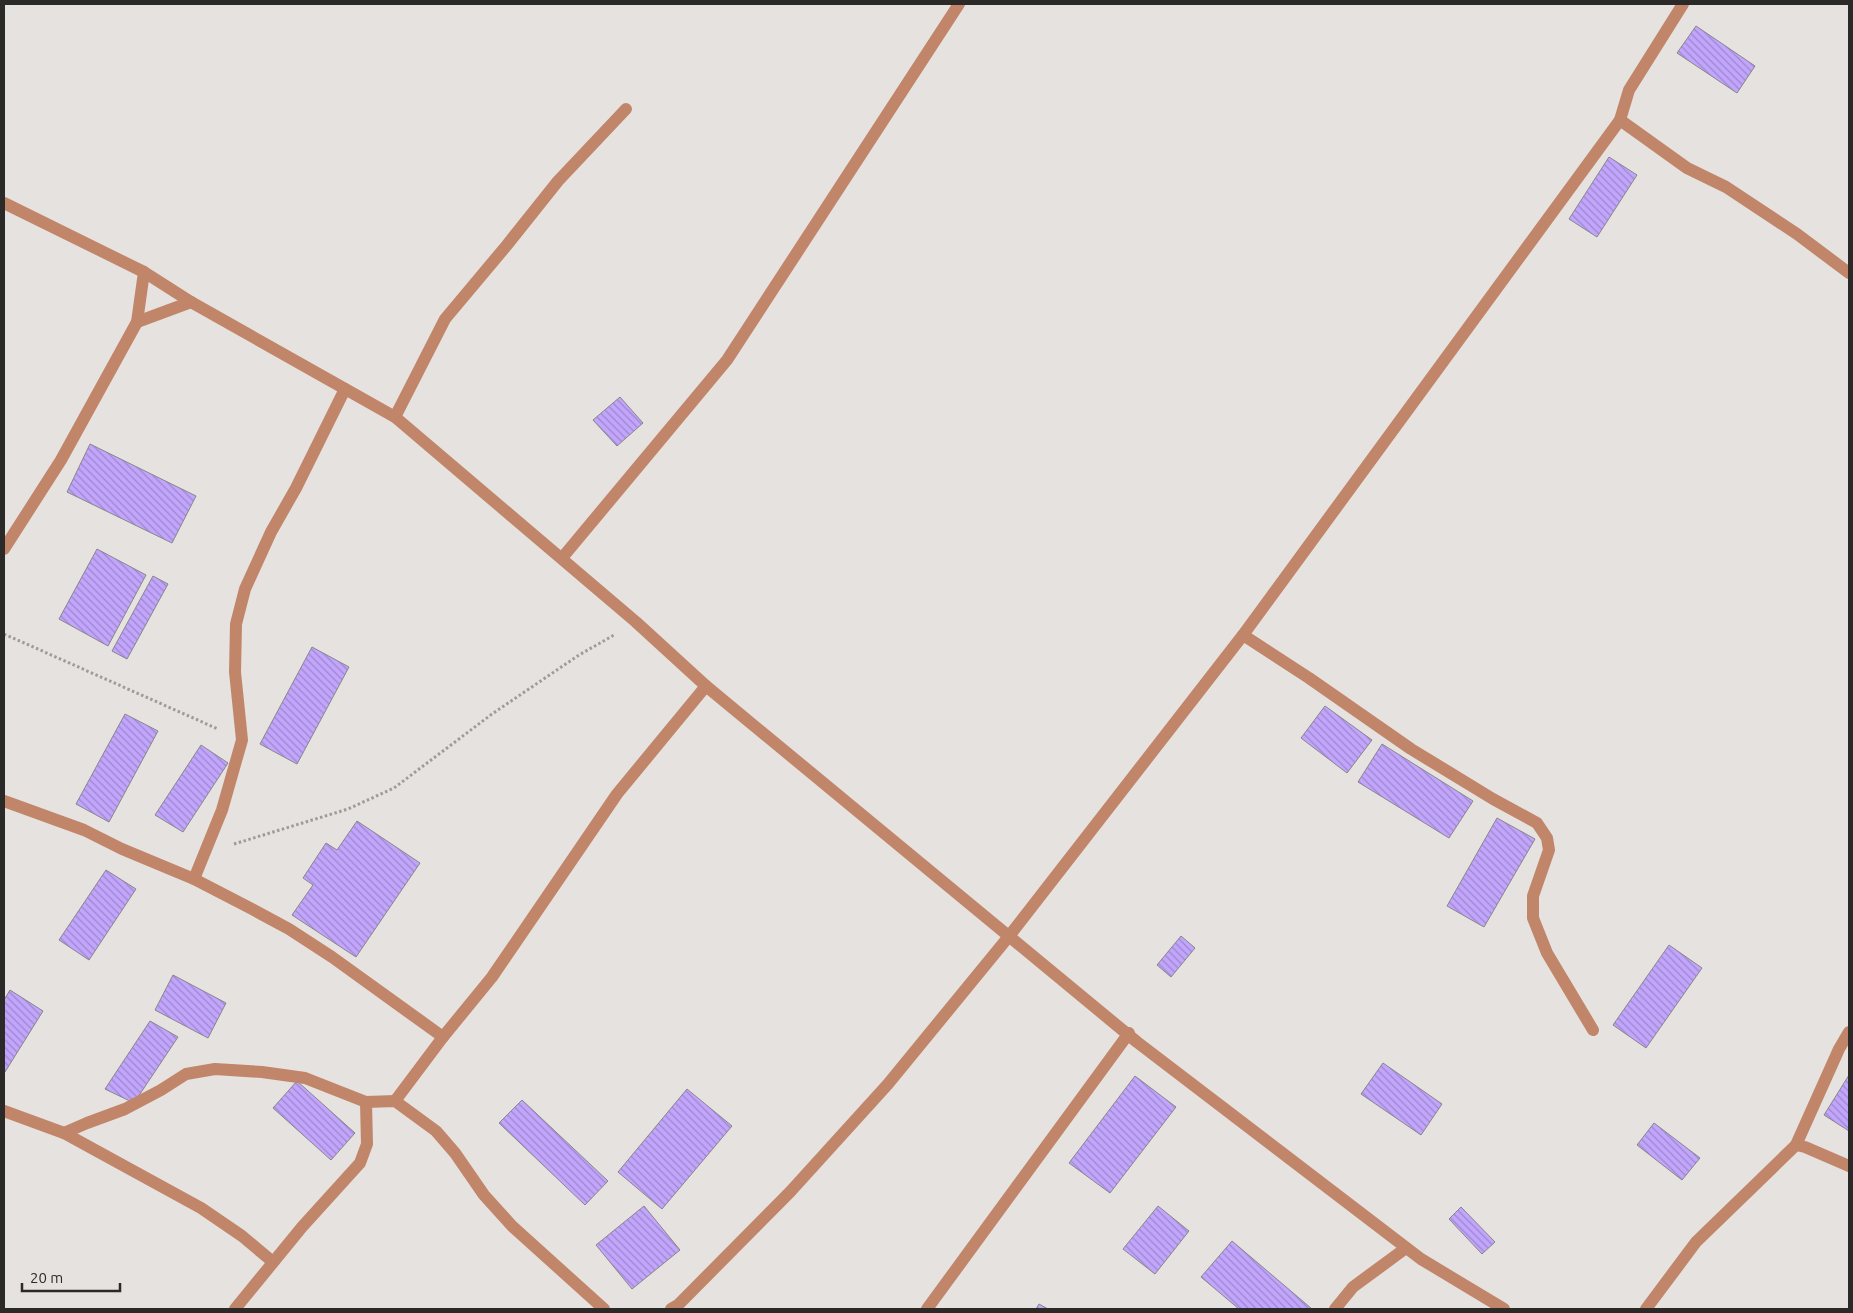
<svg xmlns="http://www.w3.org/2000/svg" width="1853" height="1313" font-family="Ubuntu,sans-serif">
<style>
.building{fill:url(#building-back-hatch);stroke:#87868a}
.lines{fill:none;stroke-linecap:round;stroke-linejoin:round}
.path{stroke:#9e9b99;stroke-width:3;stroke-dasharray:2.5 2.5;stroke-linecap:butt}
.minor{stroke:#c1866a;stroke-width:12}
</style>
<defs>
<pattern id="building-back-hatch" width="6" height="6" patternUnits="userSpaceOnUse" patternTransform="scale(1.25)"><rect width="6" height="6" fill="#c2a5fc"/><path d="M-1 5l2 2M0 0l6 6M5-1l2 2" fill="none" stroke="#9e87cc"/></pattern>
</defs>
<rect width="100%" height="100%" fill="#e6e2e0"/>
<g class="building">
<path d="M1696,26L1755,66L1737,93L1677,53Z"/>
<path d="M1609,157L1637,175L1597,237L1569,219Z"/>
<path d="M620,397L643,423L617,446L593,420Z"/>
<path d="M90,444L196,496L172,543L67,492Z"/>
<path d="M97,549L146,575L108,646L59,619Z"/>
<path d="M153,576L168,584L127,659L112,651Z"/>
<path d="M312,647L349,667L297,764L260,744Z"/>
<path d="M1325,706L1372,740L1347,773L1301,738Z"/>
<path d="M125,714L158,731L109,822L76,804Z"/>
<path d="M1382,744L1473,801L1449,838L1358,782Z"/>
<path d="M201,745L228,763L183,832L155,815Z"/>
<path d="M1497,818L1535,839L1484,927L1447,906Z"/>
<path d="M357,821L420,863L356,957L292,915L313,885L303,878L326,843L337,850Z"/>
<path d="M106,870L136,889L89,960L59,940Z"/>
<path d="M1181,936L1195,948L1171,977L1157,965Z"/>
<path d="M1669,945L1702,968L1646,1048L1613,1025Z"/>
<path d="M173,975L226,1003L208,1038L155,1010Z"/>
<path d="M10,990L43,1011L5,1072L4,1071V1000Z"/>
<path d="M150,1021L178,1037L134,1103L105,1089Z"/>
<path d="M1383,1063L1442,1104L1421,1135L1361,1094Z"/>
<path d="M1849,1075V1131L1824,1115Z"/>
<path d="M1135,1076L1176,1107L1110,1193L1069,1163Z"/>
<path d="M297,1081L355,1133L331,1160L273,1108Z"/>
<path d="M687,1089L732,1126L662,1209L618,1172Z"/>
<path d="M522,1100L608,1181L585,1205L499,1123Z"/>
<path d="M1654,1123L1700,1158L1682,1180L1637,1145Z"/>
<path d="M644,1206L680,1250L632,1289L596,1245Z"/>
<path d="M1158,1206L1189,1231L1155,1274L1123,1249Z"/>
<path d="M1461,1207L1495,1242L1482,1254L1449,1219Z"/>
<path d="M1232,1241L1312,1309H1239L1201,1277Z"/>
<path d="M1039,1304L1048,1309H1036Z"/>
</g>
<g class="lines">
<g class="path">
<path d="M4,634L218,729"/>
<path d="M234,844L348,809L394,788L492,714L579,655L614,635"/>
</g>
<g class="minor">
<path d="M1683,4L1629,90L1620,120L1687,168L1726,187L1797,234L1849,273"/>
<path d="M4,203L144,272L191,302L395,417L636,622L706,686L1137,1042L1421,1259L1504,1309"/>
<path d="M137,322L191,302"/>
<path d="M395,417L445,319L507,245L558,181L626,109"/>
<path d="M4,549L61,460L137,322L144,272"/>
<path d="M562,558L727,360L959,4"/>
<path d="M1243,635L1309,678L1411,749L1493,799L1537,823L1547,838L1549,850L1533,896V918L1547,953L1593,1030"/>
<path d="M4,801L84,830L122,849L194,879L252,909L289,929L332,957L443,1037"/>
<path d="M194,879L222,810L242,740L235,672L236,624L245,589L271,532L296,488L345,389"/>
<path d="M395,1101L443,1037L492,977L617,794L706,686"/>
<path d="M4,1111L64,1133L201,1208L242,1236L273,1262"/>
<path d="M64,1133L87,1123L125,1109L161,1090L186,1074L215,1069L262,1072L305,1078L366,1102L395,1101L436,1131L455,1153L484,1195L512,1226L604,1309"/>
<path d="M1796,1145L1839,1049L1849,1032"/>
<path d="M235,1309L302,1227L360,1163L367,1144L366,1102"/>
<path d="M671,1309L678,1305L790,1192L888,1084L1010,935L1243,635L1620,120"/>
<path d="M927,1309L1129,1033"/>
<path d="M1335,1309L1353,1287L1406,1248"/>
<path d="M1646,1309L1696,1242L1796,1145L1805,1147L1849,1166"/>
</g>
</g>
<rect width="1853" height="1313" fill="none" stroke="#2b2a29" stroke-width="10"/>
<path d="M22 1283v8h98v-8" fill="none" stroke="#2b2a29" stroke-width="2.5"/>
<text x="30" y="1283" font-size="15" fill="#2b2a29" stroke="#e6e2e0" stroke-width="4" paint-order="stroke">20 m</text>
</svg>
